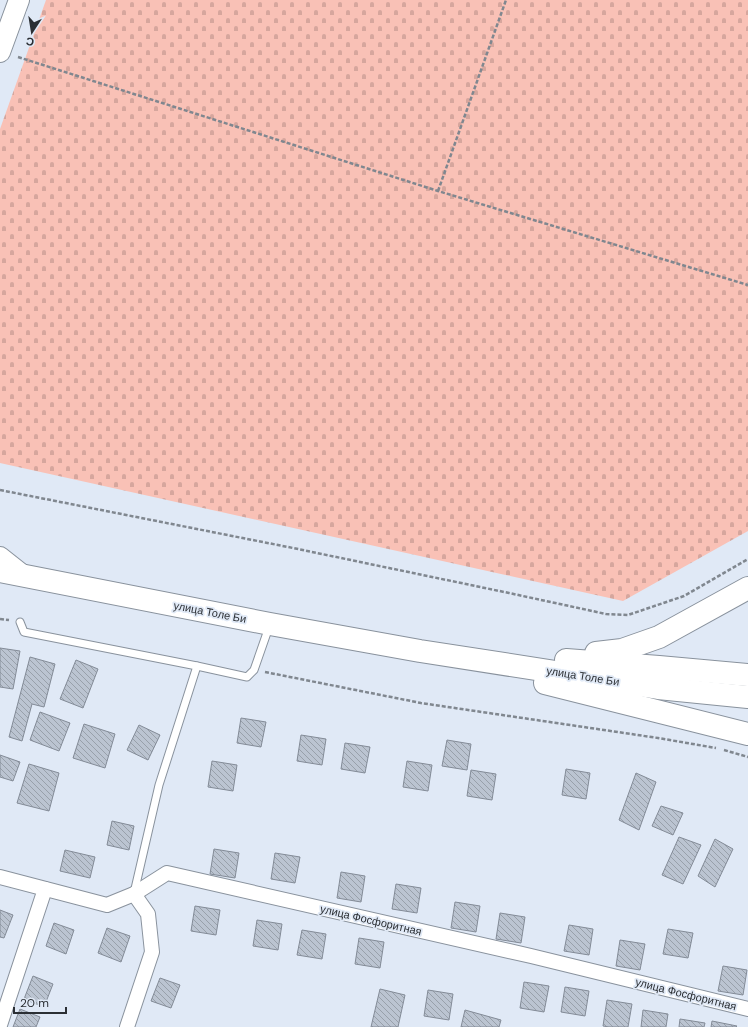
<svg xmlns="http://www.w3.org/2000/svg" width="748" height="1027" font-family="'DM Sans',sans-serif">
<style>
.cemetery{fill:url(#cemetery-stones)}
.building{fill:url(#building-back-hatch);stroke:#838b97}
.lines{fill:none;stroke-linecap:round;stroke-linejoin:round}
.service-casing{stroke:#89929d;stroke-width:9}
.minor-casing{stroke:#89929d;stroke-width:16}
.secondary-casing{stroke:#89929d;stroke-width:22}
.primary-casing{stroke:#89929d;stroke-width:24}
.path{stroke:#80878f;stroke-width:2.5;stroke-dasharray:4 2;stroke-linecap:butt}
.service{stroke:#fff;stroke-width:7}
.minor{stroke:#fff;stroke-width:14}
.secondary{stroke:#fff;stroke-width:20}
.primary{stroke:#fff;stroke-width:22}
.labels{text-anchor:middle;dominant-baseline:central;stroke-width:3.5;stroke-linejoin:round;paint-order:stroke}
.street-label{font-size:11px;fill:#2b2f34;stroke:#e0e9f6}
</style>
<defs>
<pattern id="cemetery-stones" width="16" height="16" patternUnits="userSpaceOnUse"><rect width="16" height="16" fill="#f9c1b6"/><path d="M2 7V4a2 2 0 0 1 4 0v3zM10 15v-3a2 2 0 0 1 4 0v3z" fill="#d6a69d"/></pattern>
<pattern id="building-back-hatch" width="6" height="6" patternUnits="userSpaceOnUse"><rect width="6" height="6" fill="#bbc4d1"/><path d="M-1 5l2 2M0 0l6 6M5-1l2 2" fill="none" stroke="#98a0aa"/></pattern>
</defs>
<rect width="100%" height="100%" fill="#e0e9f6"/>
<path class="cemetery" d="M46,0H748V531L623,601L0,463V129Z"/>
<g class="building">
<path d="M0,648L20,651L13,689L0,687Z"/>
<path d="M30,657L55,664L44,707L32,704L22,741L9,737Z"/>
<path d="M76,660L98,669L83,708L60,699Z"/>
<path d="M40,712L70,723L59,751L30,740Z"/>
<path d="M241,718L266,722L261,747L237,743Z"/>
<path d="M84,724L115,734L105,768L73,758Z"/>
<path d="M139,725L160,735L148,760L127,750Z"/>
<path d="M301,735L326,739L322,765L297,761Z"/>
<path d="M447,740L471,744L467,770L442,766Z"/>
<path d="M345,743L370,747L365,773L341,769Z"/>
<path d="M0,755L20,762L13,781L0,777Z"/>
<path d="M212,761L237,765L233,791L208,787Z"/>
<path d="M407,761L432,765L428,791L403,787Z"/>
<path d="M29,764L59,773L49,811L17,803Z"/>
<path d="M566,769L590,773L586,799L562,795Z"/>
<path d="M471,770L496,774L492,800L467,796Z"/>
<path d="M636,773L656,782L639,830L619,820Z"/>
<path d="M661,806L683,813L673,835L652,826Z"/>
<path d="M112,821L134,826L129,850L107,845Z"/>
<path d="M679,837L701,845L683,884L662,875Z"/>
<path d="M715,839L733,849L715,887L698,876Z"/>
<path d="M214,849L239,853L235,878L210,874Z"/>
<path d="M65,850L95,857L90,878L60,871Z"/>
<path d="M275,853L300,857L295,883L271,879Z"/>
<path d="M341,872L365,876L361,902L337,898Z"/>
<path d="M396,884L421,888L417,913L392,909Z"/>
<path d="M455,902L480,906L476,932L451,928Z"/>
<path d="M195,906L220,910L216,935L191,931Z"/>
<path d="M0,910L13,915L4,938L0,937Z"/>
<path d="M500,913L525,917L521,943L496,939Z"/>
<path d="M257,920L282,924L278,950L253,946Z"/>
<path d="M54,923L74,930L66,954L46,946Z"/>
<path d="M569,925L593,929L589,955L564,951Z"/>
<path d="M107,928L130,936L121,962L98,953Z"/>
<path d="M668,929L693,933L688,958L663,954Z"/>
<path d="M302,930L326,934L322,959L297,955Z"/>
<path d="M359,938L384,942L380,968L355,964Z"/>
<path d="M620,940L645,944L640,970L616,966Z"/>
<path d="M723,966L747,970L743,995L718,991Z"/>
<path d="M33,976L53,984L44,1007L24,999Z"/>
<path d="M160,978L180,985L171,1008L151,1001Z"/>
<path d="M524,982L549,986L544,1012L520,1008Z"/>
<path d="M565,987L589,991L585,1016L561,1012Z"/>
<path d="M380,989L405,995L398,1027H371Z"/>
<path d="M428,990L453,994L449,1020L424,1016Z"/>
<path d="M607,1000L632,1004L628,1027H609L603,1026Z"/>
<path d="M20,1009L40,1017L36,1027H13Z"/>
<path d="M465,1010L501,1020L499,1027H461Z"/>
<path d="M643,1010L668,1014L666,1027H641Z"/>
<path d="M680,1019L705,1023L704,1027H679Z"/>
<path d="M712,1021L737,1026L736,1027H711Z"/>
</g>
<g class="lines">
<defs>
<g id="service">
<path d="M20,622L24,632L197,666L247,677L254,670L269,627"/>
<path d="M134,893L159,785L197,666"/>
</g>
<g id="minor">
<path d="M0,877L107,905L134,894L167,873L531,956L748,1009"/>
<path d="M0,1025L45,889"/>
<path d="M127,1027L152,952L148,914L134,894"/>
</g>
<g id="secondary">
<path d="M0,52L19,0"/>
<path d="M0,557L24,576"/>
</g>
<g id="primary">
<path d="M0,571L270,624L420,651L658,688L748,697"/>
<path d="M596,653L622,650L659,637L748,588"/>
<path d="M566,660L659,667L748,675"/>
<path d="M545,683L748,734"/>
</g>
</defs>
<use href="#service" class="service-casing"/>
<use href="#minor" class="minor-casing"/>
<use href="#secondary" class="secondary-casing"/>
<use href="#primary" class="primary-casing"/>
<g class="path">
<path d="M18,57L438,191L748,285"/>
<path d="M438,191L506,0"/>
<path d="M0,490L293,548L509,593L606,614L628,615L684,596L748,559"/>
<path d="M0,619L9,620"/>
<path d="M265,672L421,703L658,738L716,748"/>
<path d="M724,750L748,757"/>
</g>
<use href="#service" class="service"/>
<use href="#minor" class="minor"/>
<use href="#secondary" class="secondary"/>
<use href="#primary" class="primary"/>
</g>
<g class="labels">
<g class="street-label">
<text transform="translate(210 612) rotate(11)">улица Толе Би</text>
<text transform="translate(583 676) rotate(9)">улица Толе Би</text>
<text transform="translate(371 920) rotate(13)">улица Фосфоритная</text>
<text transform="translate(686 994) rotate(14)">улица Фосфоритная</text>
</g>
</g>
<g transform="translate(32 32) rotate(192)" stroke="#e0e9f6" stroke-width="3" paint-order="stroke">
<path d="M0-3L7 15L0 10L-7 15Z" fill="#2b2f34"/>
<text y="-6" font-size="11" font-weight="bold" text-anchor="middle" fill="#2b2f34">С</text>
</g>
<path d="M14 1007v6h52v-6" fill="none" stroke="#2b2f34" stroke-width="2"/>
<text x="20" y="1007" font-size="12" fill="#2b2f34" stroke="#e0e9f6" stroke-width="3" paint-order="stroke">20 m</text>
</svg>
